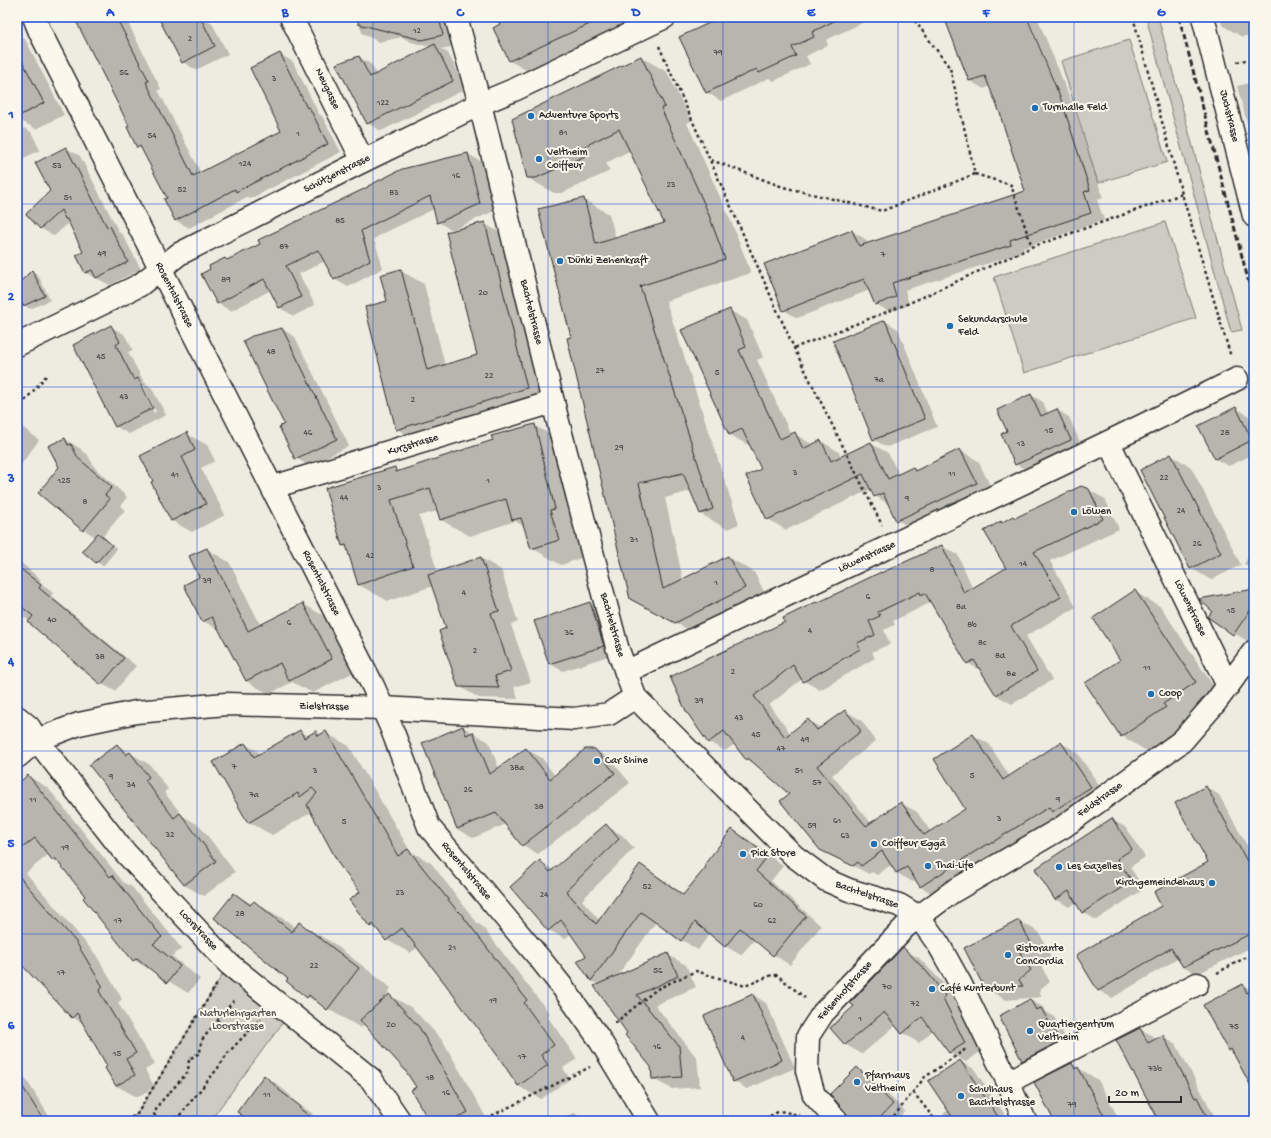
<svg xmlns="http://www.w3.org/2000/svg" width="1271" height="1138" font-family="'Gochi Hand',sans-serif">
<style>
.green{fill:#cecbc2;stroke:#7c7b76}
.shadow{fill:#0003;fill-rule:evenodd}
.building{fill:#b8b5ae;stroke:#2b2b2b}
.lines{fill:none;stroke-linecap:round;stroke-linejoin:round}
.minor-casing{stroke:#2b2b2b;stroke-width:25}
.path{stroke:#2b2b2b;stroke-width:2.5;stroke-dasharray:3 3;stroke-linecap:butt}
.minor{stroke:#fbf7ec;stroke-width:22}
.rail{stroke:#2b2b2b;stroke-width:3;stroke-dasharray:6 3;stroke-linecap:butt}
.grid{fill:none;stroke:#1d4ed8;stroke-width:1;stroke-opacity:0.55}
.poi-dot{fill:#1f6fb2;stroke:#fbf7ec;stroke-width:1.5}
.labels{text-anchor:middle;dominant-baseline:central;stroke-width:4;stroke-linejoin:round;paint-order:stroke}
.number-label{font-size:9px;fill:#4e4e4c}
.street-label{font-size:11px;fill:#2b2b2b;stroke:#fbf7ec}
.poi-label{font-size:11px;fill:#2b2b2b;stroke:#fbf7ec;text-anchor:start}
.park-label{font-size:11px;fill:#545351;stroke:#fbf7ec}
.neatline{fill:none;stroke:#1d4ed8;stroke-width:1.5}
.grid-label{font-size:13px;text-anchor:middle;font-weight:bold;fill:#1d4ed8}
</style>
<rect width="100%" height="100%" fill="#eeebe0"/>
<filter id="ink" filterUnits="userSpaceOnUse"><feTurbulence type="fractalNoise" baseFrequency=".025" numOctaves="2"/><feDisplacementMap in="SourceGraphic" scale="8" xChannelSelector="R" yChannelSelector="G"/><feConvolveMatrix kernelMatrix="1 2 1 2 8 2 1 2 1" color-interpolation-filters="sRGB"/></filter>
<g filter="url(#ink)">
<g class="green">
<path d="M1146,17H1158L1242,330L1231,332Z"/>
<path d="M1129,40L1167,162L1098,183L1061,61Z"/>
<path d="M1165,222L1196,318L1024,373L994,277Z"/>
<path d="M229,964L290,1013L210,1121H126L137,1114Z"/>
</g>
<g class="shadow">
<path d="M75,17H142L138,19L139,21L129,25L161,89L158,90L201,173L282,131L280,54L293,62L319,114L322,116L341,152L250,199L247,197L189,228L175,220L168,198L143,150L138,147L130,126Z"/>
<path d="M196,17H201L212,23L228,54L196,70L183,62Z"/>
<path d="M320,17H339L328,21Z"/>
<path d="M358,17H453L459,45L441,49L448,53L466,89L381,131L368,123L337,65L359,57L372,65L377,75L431,47L411,42L402,37L379,42L362,33Z"/>
<path d="M498,17H643L540,78L510,61L494,28L502,25Z"/>
<path d="M724,17H875L826,40L828,45L806,56L810,64L774,81L769,78L721,101L706,92Z"/>
<path d="M945,17H1026L1062,107L1064,106L1028,17H1037L1075,110L1103,198L1097,200L1104,220L1023,248L1024,252L905,290L909,305L890,312L876,304L870,290L797,318L784,310L852,231L865,239L868,244L1027,192L1003,118L990,86L984,89L970,81Z"/>
<path d="M1220,17H1254V34L1242,37L1222,25Z"/>
<path d="M17,35L25,39L64,115L36,129L17,119Z"/>
<path d="M641,57L667,72L691,121L687,123L733,226L751,273L666,301L739,524L727,529L701,514L691,491L665,498L683,580L728,557L754,572L770,603L702,637L631,599L572,338L583,199L609,214L616,239L666,224L631,150L606,163L610,171L562,193H554L528,178Z"/>
<path d="M1254,82V130L1248,126L1237,86Z"/>
<path d="M25,128L31,132L40,150L22,159L17,156V132Z"/>
<path d="M66,148L80,156L119,232L123,235L141,269L110,285L86,273L78,256L84,252L70,222L54,236L40,228Z"/>
<path d="M468,154L482,162L494,211L452,230L438,222L434,209L380,235L374,239L383,268L348,287L334,279L325,261L299,274L315,305L294,316L280,308L271,290L231,311L217,303L228,261Z"/>
<path d="M485,224L508,237L550,402L420,442L397,429L388,302L401,271L424,284L445,365L478,356Z"/>
<path d="M32,271L38,275L50,300L30,309L24,305L17,291V286Z"/>
<path d="M729,310L747,320L763,357L757,360L791,435L795,434L813,445L821,441L839,452L841,457L870,443L888,453L899,475L913,468L917,471L960,450L978,461L994,493L915,530L897,520L890,505L875,496L871,489L786,530L768,519L762,469L750,444L748,445L730,435L682,330Z"/>
<path d="M885,321L898,329L937,427L887,447L874,440Z"/>
<path d="M111,327L124,334L133,350L128,352L144,382L151,387L166,415L129,434L115,426ZM140,383H142L156,412L154,413Z"/>
<path d="M282,329L295,337L349,446L309,466L296,458L285,425Z"/>
<path d="M1031,395L1043,402L1048,414L1057,410L1069,417L1082,447L1028,471L1016,464Z"/>
<path d="M1236,408L1249,416L1254,426V454L1229,466L1215,459Z"/>
<path d="M17,423L39,440L19,467L17,466Z"/>
<path d="M535,426L564,442L587,556L561,565L532,548L525,527L515,521L470,536L441,520L438,511L419,516L438,573L481,558L501,570L518,622L511,625L531,682L514,687L518,699L479,698L459,686L448,629L433,586L388,601L359,585L348,548L343,546L394,468L400,472L494,441Z"/>
<path d="M187,434L207,445L215,461L201,468L225,515L192,532L172,521L152,482L154,481Z"/>
<path d="M65,439L81,449L83,452L87,454L95,468L127,497L120,506L125,510L103,536L117,549L103,566L97,562L84,551L96,537L84,530L60,467Z"/>
<path d="M1171,455L1191,467L1241,565L1211,580L1191,568Z"/>
<path d="M1089,490L1105,499L1119,529L1050,561L1076,607L1026,636L1052,680L1012,704L996,695L983,672L968,663L932,602L893,621L895,625L884,630L890,644L872,652L875,658L820,690L804,681L802,679L769,705L791,734L808,720L821,728L845,711L861,720L876,741L832,775L871,823L901,803L917,812L931,832L966,809L973,735L989,744L1010,777L1061,743L1077,752L1106,796L936,896L921,887L916,880L913,882L897,873L892,864L877,875L872,872L869,874L821,849L790,794L759,766L746,759L735,744L725,751L709,742L787,623L818,604L942,546L958,555L973,589L1007,569L1001,522L1002,523L1013,517L1016,518Z"/>
<path d="M1254,548V570L1244,564Z"/>
<path d="M207,549L229,562L261,626L303,604L326,617L354,672L313,693L292,682L269,694L246,681L221,631L203,621L201,578Z"/>
<path d="M17,559L41,580L39,582L53,593L51,596L136,666L115,691L102,684L17,611Z"/>
<path d="M1254,590V631L1247,641L1209,617Z"/>
<path d="M1135,592L1161,607L1221,698L1191,723L1148,752L1122,736V660Z"/>
<path d="M590,603L603,611L617,653L563,671L550,664Z"/>
<path d="M463,727L489,742L499,769L526,749L542,758L555,776L595,750L610,759L630,783L538,854L523,845L506,824L473,838L457,829Z"/>
<path d="M300,732L308,736L316,732L322,735L326,733L349,746L410,851L431,863L478,924L482,926L550,1014L547,1016L577,1059L563,1068L570,1079L541,1099L518,1086L500,1058L418,947L410,953L387,940L380,931L370,926L361,892L312,812L272,835L249,822L245,744L262,754Z"/>
<path d="M117,745L150,765L168,789L164,792L183,816L200,826L235,872L204,896L184,885Z"/>
<path d="M28,776L48,788L124,883L132,887L182,949L172,956L200,979L188,993L134,960L61,864L53,860L49,854L26,873L96,955L122,999L118,1003L155,1064L145,1070L155,1087L137,1097L117,1086L108,1066L84,1024L72,1017L17,943V785Z"/>
<path d="M1206,787L1219,795L1254,858V946L1197,974L1183,966L1179,958L1112,998L1098,990L1209,863Z"/>
<path d="M1112,820L1125,827L1145,857L1130,867L1144,889L1096,920L1083,912L1077,902L1069,907L1056,899Z"/>
<path d="M606,826L622,835L634,848L582,900L600,921L640,865L656,875L685,895L708,867L732,830L748,839L783,866L771,881L821,926L790,965L774,955L755,939L741,955L725,946L710,933L698,950L682,940L656,922L616,978L668,955L686,965L696,987L655,1005L697,1058L700,1087L672,1089L653,1079L652,1066L628,1034L599,985L591,981L578,962L587,956L571,933L565,939L549,930L540,862L554,870Z"/>
<path d="M234,894L252,904L254,902L287,921L296,928L299,924L333,943L391,988L385,997V998L389,995L412,1008L443,1041L488,1121H430L417,1088L406,1069L365,1024L361,1028L328,1009L308,997L290,978Z"/>
<path d="M1019,921L1039,932L1051,957L1040,964L1050,982L1039,991L1042,997L1006,1000L985,988Z"/>
<path d="M903,949L919,958L943,983L962,1005L959,1008L980,1052L966,1062L949,1053L933,1030L919,1043L903,1033L896,1025L862,1054L846,1045L831,1029L855,1006Z"/>
<path d="M1243,985L1251,990L1254,988V1090L1235,1055L1228,1051Z"/>
<path d="M753,995L766,1003L795,1068L747,1089L734,1081Z"/>
<path d="M1030,1000L1043,1007L1045,1011L1054,1017L1072,1049L1036,1068L1023,1060Z"/>
<path d="M1140,1029L1154,1037L1155,1040L1163,1036L1176,1044L1217,1121H1160Z"/>
<path d="M960,1061L974,1069L1009,1121H947L943,1114L949,1110Z"/>
<path d="M1072,1064L1098,1080L1120,1121H1056Z"/>
<path d="M17,1065L52,1121H17Z"/>
<path d="M857,1068L869,1076L905,1111L896,1121H853Z"/>
<path d="M264,1076L277,1084L292,1097L291,1099L313,1114L311,1117L317,1121H252Z"/>
<path d="M574,1113L587,1121H555Z"/>
<path d="M781,1118L791,1121H792H776Z"/>
</g>
<g class="building">
<path d="M74,17H116L149,81L146,82L193,176L281,131L250,68L280,53L307,108L309,107L328,144L236,192L235,189L175,221L164,199L167,198L140,146L137,148L127,127L129,126Z"/>
<path d="M158,17H200L215,46L182,63Z"/>
<path d="M359,17H439L443,35L422,40L358,24Z"/>
<path d="M497,17H605L509,61L493,28L500,24Z"/>
<path d="M722,17H842L812,32L814,37L792,47L796,56L759,73L757,69L706,93L679,37Z"/>
<path d="M944,17H1027L1062,102L1090,190L1084,192L1091,213L1010,240L1011,245L892,283L896,297L875,305L864,279L783,311L764,264L852,230L859,246L1025,191L1001,118H1002L985,76L969,81Z"/>
<path d="M435,44L453,81L367,124L336,64L359,56L370,77Z"/>
<path d="M17,51L44,103L17,117Z"/>
<path d="M641,56L665,107L661,108L707,210L725,259L640,286L713,509L700,514L683,473L639,483L663,589L728,556L745,588L675,623L630,599L567,338L571,337L538,209L584,198L596,244L664,223L619,129L581,148L585,156L536,178H527L512,119Z"/>
<path d="M66,147L107,227L110,226L128,262L96,278L92,270L85,273L76,255L83,252L67,219H65L61,210L40,229L26,214L50,191L35,163Z"/>
<path d="M468,153L480,204L437,223L430,196L366,228L361,231L370,260L334,280L318,250L286,266L301,297L279,308L264,279L217,304L201,274L210,269L209,266L225,258L227,260L260,244L258,240L368,187V186L402,169Z"/>
<path d="M485,222L493,255L494,254L527,388L396,430L365,307L387,301L380,275L401,269L427,370L477,355L446,232Z"/>
<path d="M32,270L45,296L23,306L17,293V285Z"/>
<path d="M730,309L746,347L739,350L780,439L795,432L803,449L821,440L831,461L871,442L888,479L913,467L915,471L960,449L977,483L896,521L883,493L874,497L863,474L767,520L746,476L761,469L742,429L729,435L681,330Z"/>
<path d="M885,320L925,419L873,440L833,341Z"/>
<path d="M111,325L120,342L116,345L134,380L138,378L153,408L115,427L73,345Z"/>
<path d="M282,328L337,439L295,459L279,427L284,424L243,341L252,336Z"/>
<path d="M1031,394L1041,416L1057,409L1071,440L1015,465L1001,434L1007,431L997,410Z"/>
<path d="M1236,407L1252,440L1215,459L1198,426Z"/>
<path d="M535,424L555,509L550,510L559,540L531,549L521,518L512,520L506,499L440,520L430,488L391,500L413,566L358,585L346,545L342,546L325,488L395,467L396,472L493,440L491,436Z"/>
<path d="M187,432L195,450L182,457L206,504L171,521L151,482L153,481L140,456Z"/>
<path d="M65,438L68,445L71,444L78,458L112,487L105,495L110,499L83,531L38,493L59,467L48,446Z"/>
<path d="M1171,454L1221,553L1190,569L1140,470Z"/>
<path d="M1081,486L1089,489L1103,519L1034,552L1061,597L1011,626L1037,671L996,695L974,660L967,664L925,593L921,595L920,592L878,612L880,616L869,621L875,635L857,643L860,649L803,682L793,665L754,696L785,737L808,719L817,730L845,710L861,731L817,766L866,826L901,802L924,835L965,809L934,759L973,734L1003,780L1061,742L1091,787L1052,812L1049,807L988,845L987,844L920,887L907,867L896,873L882,851L861,866L858,862L853,866L820,850L780,801L789,794L748,758L746,760L724,731L708,743L686,711L670,677L785,622L783,618L816,602L817,603L881,572V573L942,545L964,593L1006,568L984,531L1001,521V523L1013,516L1015,518Z"/>
<path d="M98,533L112,545L96,563L82,551Z"/>
<path d="M207,548L248,631L303,603L332,659L289,681L280,663L246,681L212,617L202,622L184,585L199,577L189,556Z"/>
<path d="M481,557L499,611L491,613L511,671L495,676L499,688L458,687L439,631L446,628L428,575Z"/>
<path d="M17,566L41,585L39,588L124,658L101,685L28,622L33,616L17,603Z"/>
<path d="M1254,589V605L1233,635L1209,618L1208,617L1212,611L1199,599Z"/>
<path d="M1135,590L1196,682L1163,704L1166,707L1121,737L1085,683L1120,660L1093,618Z"/>
<path d="M590,602L604,646L549,664L534,621Z"/>
<path d="M463,726L466,735L473,732L490,774L526,748L550,779L585,749H595L615,773L522,846L496,813L457,829L422,743Z"/>
<path d="M300,730L304,738L316,731L318,736L326,731L398,856L408,849L458,912L459,911L527,1000L524,1003L554,1045L541,1055L548,1065L518,1086L500,1059L446,985L402,928L386,941L373,924L370,927L349,900L360,892L340,866L307,805L317,793L312,788L300,797L298,793L248,823L213,762L245,743L254,757Z"/>
<path d="M117,744L126,755L130,752L139,764L149,777L145,780L174,818L180,813L216,861L184,885L89,765Z"/>
<path d="M28,775L110,877L112,875L162,937L153,944L180,966L167,983L137,958L133,961L83,898L85,896L55,858L53,861L35,838L17,852V784Z"/>
<path d="M1206,786L1254,874V932L1183,967L1171,948L1098,991L1076,955L1161,906L1154,892L1208,862L1175,803Z"/>
<path d="M1112,818L1132,849L1117,859L1132,881L1082,913L1069,891L1055,900L1035,869Z"/>
<path d="M606,824L619,839L566,891L596,924L640,864L683,895L706,867L704,865L732,829L768,856L756,871L806,916L773,956L740,928L725,947L695,922L681,941L641,912L591,981L577,961L586,956L561,920L548,931L510,887L540,860L550,872Z"/>
<path d="M17,874L76,942L103,987L99,991L136,1053L126,1059L135,1075L116,1086L105,1068L107,1066L77,1013L72,1018L17,960Z"/>
<path d="M234,893L250,905L254,901L292,932L299,922L359,968L327,1010L309,995L307,998L286,981L288,979L214,918Z"/>
<path d="M1019,920L1032,945L1020,953L1031,970L1019,980L1023,986L985,989L964,948Z"/>
<path d="M903,947L927,972L946,996L943,998L965,1043L949,1053L922,1017L902,1034L884,1012L845,1045L830,1028L854,1006L850,1003Z"/>
<path d="M668,953L678,976L637,995L679,1046L682,1077L652,1079L651,1067L625,1035L627,1033L594,986Z"/>
<path d="M1243,984L1247,993L1254,990V1092L1231,1049L1228,1051L1203,1005Z"/>
<path d="M389,994L419,1027L468,1112L452,1121H429L411,1090L416,1087L405,1070L360,1020Z"/>
<path d="M753,994L782,1060L733,1082L704,1016Z"/>
<path d="M1030,999L1036,1010L1041,1008L1060,1041L1022,1061L999,1016Z"/>
<path d="M1140,1028L1148,1043L1163,1035L1195,1098L1197,1097L1209,1121H1159L1116,1040Z"/>
<path d="M960,1060L1001,1121H955L928,1081Z"/>
<path d="M1072,1063L1075,1069L1078,1067L1107,1121H1054L1034,1082Z"/>
<path d="M857,1067L893,1104L877,1121H849L846,1113L830,1094Z"/>
<path d="M264,1075L279,1089V1090L300,1106L299,1108L316,1121H250L237,1112Z"/>
<path d="M17,1078L44,1121H17Z"/>
</g>
<g class="lines">
<defs>
<g id="minor">
<path d="M34,17L40,32L373,686L391,727L429,827L541,960L564,989L598,1037L649,1121"/>
<path d="M291,17L363,161"/>
<path d="M456,17L480,104L557,418L617,647L635,697L794,856L826,880L849,890L899,905L919,917L939,945L960,983L1008,1082L1025,1121"/>
<path d="M1203,17L1254,216"/>
<path d="M17,345L140,285L179,254L363,161L480,104L516,89L665,17"/>
<path d="M1109,443L1228,686"/>
<path d="M273,487L553,402"/>
<path d="M626,672C829,573 1035,480 1237,379"/>
<path d="M17,717L29,727L37,740L121,848L229,964L371,1079L400,1121"/>
<path d="M17,757L37,740L79,724L136,712L226,704L383,708L574,719L609,714L635,697"/>
<path d="M1008,1082L1197,984"/>
<path d="M837,1121L814,1095L807,1071L808,1036L823,1013L905,927L952,892L1063,827L1182,741L1215,703L1254,651"/>
</g>
</defs>
<use href="#minor" class="minor-casing"/>
<g class="path">
<path d="M1133,17L1182,194L1231,357"/>
<path d="M659,46L794,348L882,525"/>
<path d="M1237,62L1254,58"/>
<path d="M711,160L783,187L882,211L975,174L950,68L912,17"/>
<path d="M975,174L1011,185L1032,247"/>
<path d="M794,348L907,304L1032,247L1182,194"/>
<path d="M17,410L46,376"/>
<path d="M1217,973L1254,953"/>
<path d="M615,1023L657,989L696,971L745,986L772,975H777L805,998"/>
<path d="M913,1092L936,1121"/>
<path d="M126,1121L137,1114L217,984"/>
<path d="M159,1121L154,1114L159,1104L188,1072L189,1059L200,1053L201,1041L235,999"/>
<path d="M169,1121L180,1115L218,1068L227,1054L261,1018"/>
<path d="M481,1121L590,1067"/>
<path d="M759,1121L780,1111L799,1115"/>
<path d="M890,1121L925,1077L966,1049"/>
</g>
<use href="#minor" class="minor"/>
<path class="rail" d="M1179,17L1254,302"/>
</g>
</g>
<path class="grid" d="M197,17V1121M373,17V1121M548,17V1121M723,17V1121M898,17V1121M1074,17V1121M17,204H1254M17,387H1254M17,569H1254M17,751H1254M17,934H1254"/>
<g class="poi-dot">
<circle cx="1035" cy="108" r="4"/>
<circle cx="531" cy="116" r="4"/>
<circle cx="539" cy="159" r="4"/>
<circle cx="560" cy="261" r="4"/>
<circle cx="950" cy="326" r="4"/>
<circle cx="1074" cy="512" r="4"/>
<circle cx="1151" cy="694" r="4"/>
<circle cx="597" cy="761" r="4"/>
<circle cx="874" cy="844" r="4"/>
<circle cx="743" cy="854" r="4"/>
<circle cx="928" cy="866" r="4"/>
<circle cx="1059" cy="867" r="4"/>
<circle cx="1212" cy="883" r="4"/>
<circle cx="1008" cy="955" r="4"/>
<circle cx="932" cy="989" r="4"/>
<circle cx="1030" cy="1031" r="4"/>
<circle cx="857" cy="1082" r="4"/>
<circle cx="961" cy="1096" r="4"/>
</g>
<g class="labels">
<g class="number-label">
<text x="417" y="31">12</text>
<text x="190" y="39">2</text>
<text x="718" y="53">79</text>
<text x="124" y="73">56</text>
<text x="274" y="79">3</text>
<text x="383" y="103">122</text>
<text x="563" y="133">81</text>
<text x="298" y="134">1</text>
<text x="152" y="136">54</text>
<text x="245" y="164">124</text>
<text x="57" y="166">53</text>
<text x="456" y="176">16</text>
<text x="671" y="185">23</text>
<text x="182" y="190">52</text>
<text x="394" y="193">83</text>
<text x="68" y="198">51</text>
<text x="340" y="221">85</text>
<text x="284" y="247">87</text>
<text x="102" y="254">49</text>
<text x="883" y="255">7</text>
<text x="226" y="280">89</text>
<text x="483" y="293">20</text>
<text x="271" y="352">48</text>
<text x="101" y="357">45</text>
<text x="600" y="371">27</text>
<text x="717" y="373">5</text>
<text x="489" y="376">22</text>
<text x="879" y="380">7a</text>
<text x="124" y="397">43</text>
<text x="413" y="400">2</text>
<text x="1049" y="431">15</text>
<text x="308" y="433">46</text>
<text x="1225" y="433">28</text>
<text x="1021" y="444">13</text>
<text x="619" y="448">29</text>
<text x="795" y="473">3</text>
<text x="952" y="474">11</text>
<text x="175" y="475">41</text>
<text x="1164" y="478">22</text>
<text x="64" y="481">125</text>
<text x="488" y="481">1</text>
<text x="379" y="488">3</text>
<text x="344" y="498">44</text>
<text x="907" y="499">9</text>
<text x="85" y="502">8</text>
<text x="1181" y="511">24</text>
<text x="634" y="540">31</text>
<text x="1197" y="544">26</text>
<text x="370" y="556">42</text>
<text x="1023" y="564">14</text>
<text x="932" y="570">8</text>
<text x="207" y="581">39</text>
<text x="716" y="583">1</text>
<text x="464" y="593">4</text>
<text x="868" y="597">6</text>
<text x="961" y="607">8a</text>
<text x="1231" y="611">15</text>
<text x="52" y="620">40</text>
<text x="289" y="623">6</text>
<text x="972" y="625">8b</text>
<text x="810" y="631">4</text>
<text x="569" y="633">36</text>
<text x="982" y="643">8c</text>
<text x="475" y="651">2</text>
<text x="1000" y="656">8d</text>
<text x="100" y="657">38</text>
<text x="1147" y="668">11</text>
<text x="733" y="672">2</text>
<text x="1011" y="674">8e</text>
<text x="699" y="701">39</text>
<text x="739" y="718">43</text>
<text x="756" y="735">45</text>
<text x="805" y="740">49</text>
<text x="781" y="749">47</text>
<text x="234" y="767">7</text>
<text x="517" y="768">38a</text>
<text x="315" y="771">3</text>
<text x="799" y="771">51</text>
<text x="972" y="776">5</text>
<text x="111" y="777">9</text>
<text x="817" y="783">57</text>
<text x="131" y="785">34</text>
<text x="468" y="790">26</text>
<text x="254" y="795">7a</text>
<text x="33" y="800">11</text>
<text x="1058" y="800">9</text>
<text x="539" y="807">38</text>
<text x="999" y="819">3</text>
<text x="837" y="821">61</text>
<text x="344" y="822">5</text>
<text x="812" y="826">59</text>
<text x="170" y="835">32</text>
<text x="845" y="836">63</text>
<text x="65" y="848">19</text>
<text x="647" y="887">52</text>
<text x="400" y="893">23</text>
<text x="544" y="895">24</text>
<text x="758" y="905">60</text>
<text x="240" y="914">28</text>
<text x="118" y="921">17</text>
<text x="772" y="921">62</text>
<text x="452" y="948">21</text>
<text x="314" y="966">22</text>
<text x="658" y="971">56</text>
<text x="61" y="973">17</text>
<text x="887" y="987">70</text>
<text x="493" y="1001">19</text>
<text x="915" y="1004">72</text>
<text x="860" y="1019">1</text>
<text x="391" y="1025">20</text>
<text x="1234" y="1027">75</text>
<text x="743" y="1038">4</text>
<text x="657" y="1047">16</text>
<text x="117" y="1054">15</text>
<text x="522" y="1057">17</text>
<text x="1155" y="1069">73b</text>
<text x="430" y="1078">18</text>
<text x="446" y="1093">16</text>
<text x="267" y="1095">11</text>
<text x="1072" y="1105">79</text>
</g>
<g class="street-label">
<text transform="translate(327 89) rotate(64)">Neugasse</text>
<text transform="translate(1229 116) rotate(76)">Juchstrasse</text>
<text transform="translate(337 174) rotate(-27)">Schützenstrasse</text>
<text transform="translate(174 295) rotate(63)">Rosentalstrasse</text>
<text transform="translate(531 312) rotate(76)">Bachtelstrasse</text>
<text transform="translate(413 445) rotate(-17)">Kurzstrasse</text>
<text transform="translate(867 557) rotate(-25)">Löwenstrasse</text>
<text transform="translate(321 583) rotate(63)">Rosentalstrasse</text>
<text transform="translate(1190 608) rotate(64)">Löwenstrasse</text>
<text transform="translate(612 625) rotate(74)">Bachtelstrasse</text>
<text transform="translate(324 707) rotate(1)">Zielstrasse</text>
<text transform="translate(1100 800) rotate(-36)">Feldstrasse</text>
<text transform="translate(466 871) rotate(50)">Rosentalstrasse</text>
<text transform="translate(867 895) rotate(19)">Bachtelstrasse</text>
<text transform="translate(198 930) rotate(47)">Loorstrasse</text>
<text transform="translate(845 991) rotate(-48)">Felsenhofstrasse</text>
</g>
<g class="poi-label">
<text x="1043" y="108">Turnhalle Feld</text>
<text x="539" y="116">Adventure Sports</text>
<text x="547" y="153">Veltheim<tspan x="547" dy="13">Coiffeur</tspan></text>
<text x="568" y="261">Dünki Zehenkraft</text>
<text x="958" y="320">Sekundarschule<tspan x="958" dy="13">Feld</tspan></text>
<text x="1082" y="512">Löwen</text>
<text x="1159" y="694">Coop</text>
<text x="605" y="761">Car Shine</text>
<text x="882" y="844">Coiffeur Eggä</text>
<text x="751" y="854">Pick Store</text>
<text x="936" y="866">Thai-Life</text>
<text x="1067" y="867">Les Gazelles</text>
<text x="1204" y="883" text-anchor="end">Kirchgemeindehaus</text>
<text x="1016" y="949">Ristorante<tspan x="1016" dy="13">ConCordia</tspan></text>
<text x="940" y="989">Café Kunterbunt</text>
<text x="1038" y="1025">Quartierzentrum<tspan x="1038" dy="13">Veltheim</tspan></text>
<text x="865" y="1076">Pfarrhaus<tspan x="865" dy="13">Veltheim</tspan></text>
<text x="969" y="1090">Schulhaus<tspan x="969" dy="13">Bachtelstrasse</tspan></text>
</g>
<g class="park-label">
<text x="238" y="1014">Naturlehrgarten<tspan x="238" dy="13">Loorstrasse</tspan></text>
</g>
</g>
<rect width="1271" height="1138" fill="none" stroke="#fbf7ec" stroke-width="44"/>
<path d="M1109 1096v6h72v-6" fill="none" stroke="#2b2b2b" stroke-width="2"/>
<text x="1115" y="1096" font-size="12" fill="#2b2b2b" stroke="#fbf7ec" stroke-width="3" paint-order="stroke">20 m</text>
<rect x="22" y="22" width="1227" height="1094" class="neatline"/>
<g class="grid-label">
<text x="110" y="16">A</text>
<text x="285" y="16">B</text>
<text x="460" y="16">C</text>
<text x="636" y="16">D</text>
<text x="811" y="16">E</text>
<text x="986" y="16">F</text>
<text x="1161" y="16">G</text>
<text x="11" y="118">1</text>
<text x="11" y="300">2</text>
<text x="11" y="482">3</text>
<text x="11" y="665">4</text>
<text x="11" y="847">5</text>
<text x="11" y="1029">6</text>
</g>
</svg>
